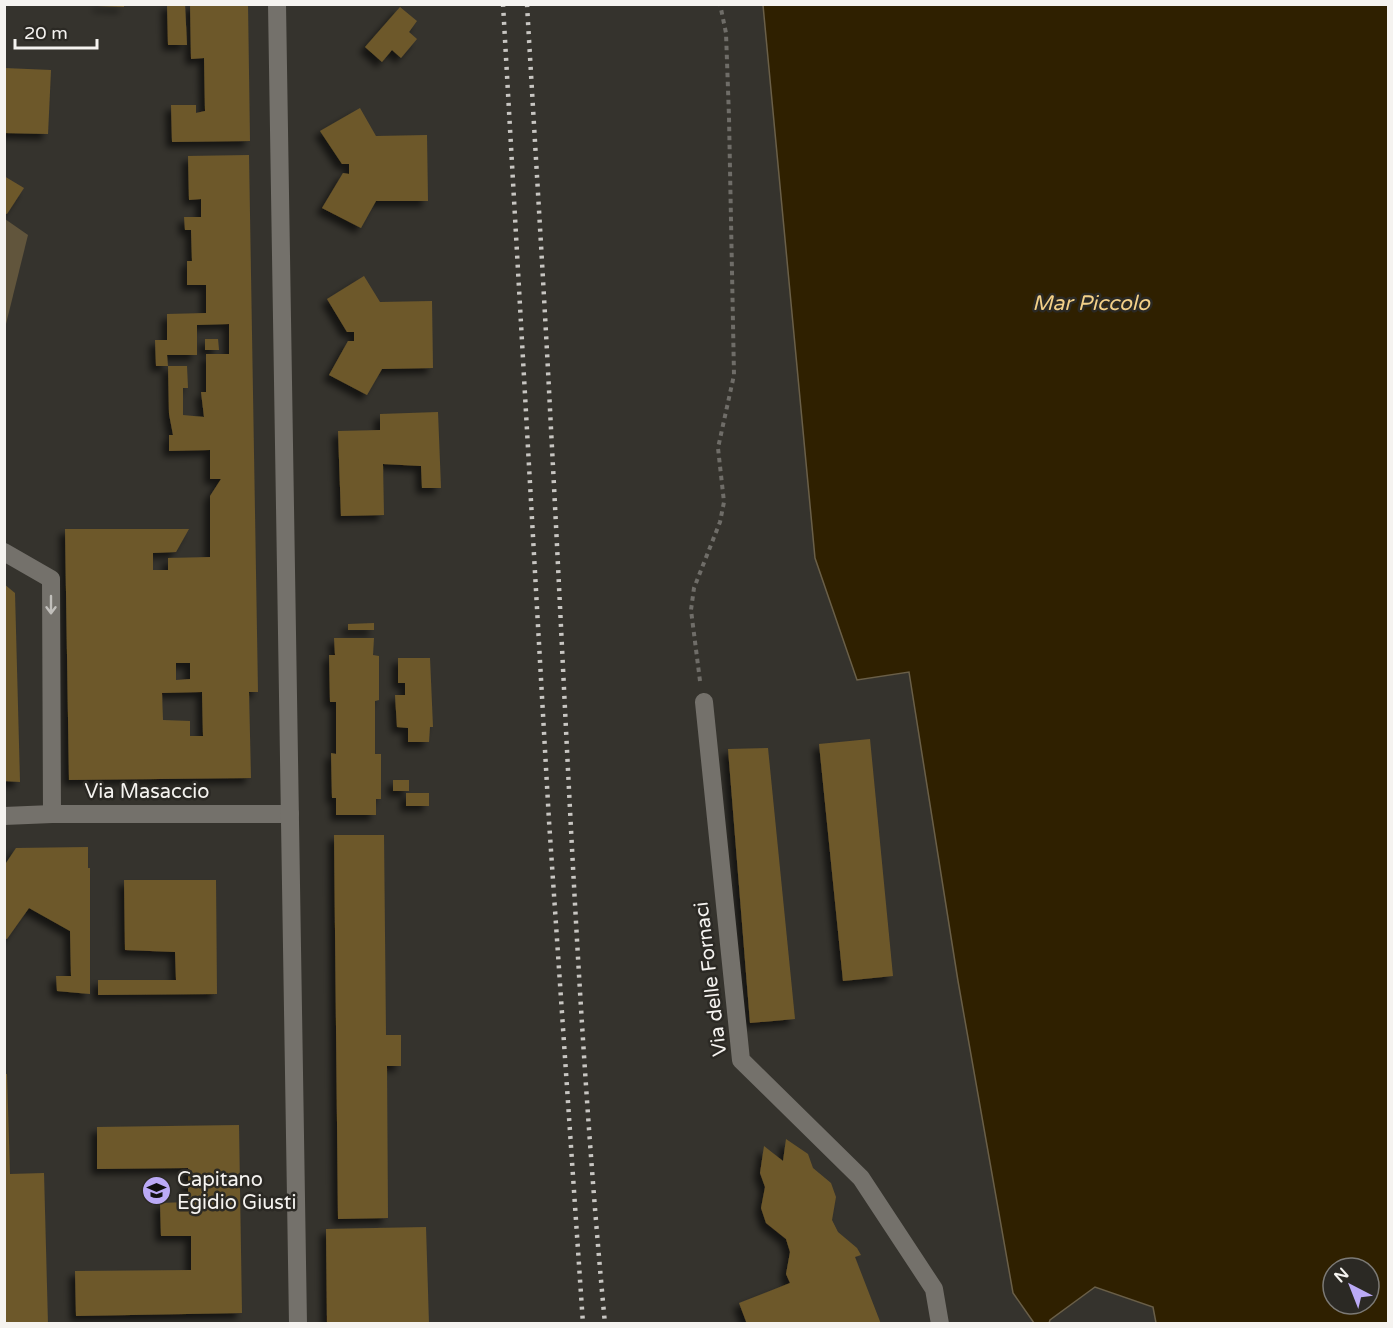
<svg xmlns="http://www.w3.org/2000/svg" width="1393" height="1328" font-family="'Varela Round',sans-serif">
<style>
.green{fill:#61553c}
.water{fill:#2f2000;stroke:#6a5f48;stroke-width:1.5;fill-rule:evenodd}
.building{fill:#6d582b;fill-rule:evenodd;filter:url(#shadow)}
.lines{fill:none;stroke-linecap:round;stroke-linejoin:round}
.path{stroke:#6f6d68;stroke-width:4;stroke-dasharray:4.5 4.5;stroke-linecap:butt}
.minor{stroke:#74716b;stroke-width:18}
.secondary{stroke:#74716b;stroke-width:18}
.rail{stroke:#c8c6c2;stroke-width:4.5;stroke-dasharray:3 6;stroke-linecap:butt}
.oneway{stroke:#c1bfbb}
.labels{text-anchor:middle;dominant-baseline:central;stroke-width:5;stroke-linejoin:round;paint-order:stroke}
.street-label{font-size:20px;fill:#f5f3f0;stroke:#2b2924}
.poi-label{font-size:20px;fill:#f5f3f0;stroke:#2b2924;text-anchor:start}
.water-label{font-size:21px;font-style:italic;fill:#f3d088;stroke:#2b2924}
</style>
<defs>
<filter id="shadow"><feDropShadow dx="-5.5" dy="5.5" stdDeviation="3" flood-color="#0009"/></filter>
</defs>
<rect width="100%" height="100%" fill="#35332d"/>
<path class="green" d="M5,219L28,235L5,328Z"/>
<path class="water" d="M763,5H1388V1323H1156L1153,1307L1095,1287L1050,1320L1049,1323H1034L1013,1293L958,981L909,672L857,680L815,558ZM1333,1268H1369V1304H1333Z"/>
<g class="building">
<path d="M98,4H124V7L98,6Z"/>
<path d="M167,4H185L187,45H168Z"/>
<path d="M190,4H248L250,141L172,142L171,105H196V113L205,111L204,58L191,59Z"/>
<path d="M400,7L417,21L409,32L417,39L401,58L392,50L382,62L365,47Z"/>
<path d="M4,68L51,70L48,134L4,133Z"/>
<path d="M360,108L376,136L427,135L428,201H376L361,228L322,208L343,173L349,174V164H342L320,131Z"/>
<path d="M249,155L258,692H249L251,778L69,780L65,529H189L176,552L153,553V570H168V558L210,557V496L221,479H210V450L169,451V435H173L169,414L168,366H187L188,388H183V415L204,417L201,392H206V354H229V324L197,325V355H167L168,366H156L155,340H167V314L206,313V285H187V261H192L191,230H185L184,217H201V199L189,200L188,156ZM176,663H190V679L176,680ZM202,692L203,736H190V721L163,720L162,693Z"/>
<path d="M4,176L24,188L7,214L4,213Z"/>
<path d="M364,276L380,302L432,301L433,368L382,369L367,395L329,375L348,341H354V332H347L327,299Z"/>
<path d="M205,339H218L219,350H205Z"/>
<path d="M438,412L441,488H422L421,466L383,464L384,515L341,516L338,431L380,430V414Z"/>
<path d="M4,584L15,593L20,782L4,781Z"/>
<path d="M374,623V630H348V624Z"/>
<path d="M334,638H374L373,655L379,656V700L375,701V754H381V799H376V815H336V798H332L331,753L336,754V702H330L329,655H335Z"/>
<path d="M398,658H430L433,727H430L429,742H408V728L397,727L395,695H405V683H398Z"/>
<path d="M870,739L893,976L843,981L819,744Z"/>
<path d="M768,748L795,1019L750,1023L728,749Z"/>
<rect x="393" y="780" width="16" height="11"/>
<rect x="406" y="793" width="23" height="13"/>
<path d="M334,835H384L386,1035H401V1066H387L388,1218L338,1219Z"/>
<path d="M88,847V868H90V994L57,991L56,976H71L70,931L29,908L7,939L4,938V866L16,848Z"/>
<path d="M124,880H216L217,994L98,995V980H176L175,952L125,950Z"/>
<path d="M4,1074H7L10,1174L44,1173L48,1324H4Z"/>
<path d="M239,1125L242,1313L76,1316L75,1271L191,1270V1236H161L160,1203L188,1202V1168L97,1169V1127Z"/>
<path d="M786,1139L808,1154L813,1168L831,1183L836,1197L832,1220L838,1232L857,1248L861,1255L855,1257L881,1324H747L739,1303L790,1283L786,1274L790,1252L786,1239L766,1223L761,1208L765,1187L760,1173L764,1146L783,1161Z"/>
<path d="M426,1227L429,1324H327L326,1229Z"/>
</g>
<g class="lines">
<path class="path" d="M700,681L691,610L694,588L720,522L724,502L718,448L734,375L729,117L726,33L720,4"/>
<g class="minor">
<path d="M4,552L51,579L52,814"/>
<path d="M704,702L741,1060L861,1178L934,1289L940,1324"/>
<path d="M4,816L52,814H290"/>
</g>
<path class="secondary" d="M277,4L298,1324"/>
<g class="rail">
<path d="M503,4L549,821L583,1324"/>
<path d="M527,4C535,146 544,287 551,429C567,727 577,1026 605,1324"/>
</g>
</g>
<defs><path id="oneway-shaft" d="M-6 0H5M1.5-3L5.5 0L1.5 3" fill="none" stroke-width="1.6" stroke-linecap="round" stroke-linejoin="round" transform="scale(1.5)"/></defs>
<use class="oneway" href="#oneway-shaft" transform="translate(51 605) rotate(90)"/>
<defs>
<symbol id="school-disc" viewBox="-11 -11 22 22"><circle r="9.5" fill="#bbaaf6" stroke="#2b2924"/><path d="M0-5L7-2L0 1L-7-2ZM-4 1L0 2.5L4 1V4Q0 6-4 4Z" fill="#111"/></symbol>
</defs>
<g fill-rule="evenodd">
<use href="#school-disc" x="140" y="1174" width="33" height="33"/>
</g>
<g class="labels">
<g class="street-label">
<text x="147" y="792">Via Masaccio</text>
<text transform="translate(711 979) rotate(-97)">Via delle Fornaci</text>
</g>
<g class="poi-label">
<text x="177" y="1180">Capitano<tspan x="177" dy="23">Egidio Giusti</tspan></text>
</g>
<g class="water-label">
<text x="1091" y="303">Mar Piccolo</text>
</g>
</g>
<rect width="1393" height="1328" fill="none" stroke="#f5f3f0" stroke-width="12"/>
<g transform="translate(1351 1286) rotate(318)"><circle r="28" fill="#2b2924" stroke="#7c7a76" stroke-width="1.5"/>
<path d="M0-4.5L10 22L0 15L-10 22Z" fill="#bbaaf6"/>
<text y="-9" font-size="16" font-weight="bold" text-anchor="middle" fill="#f5f3f0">N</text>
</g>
<path d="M15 39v9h82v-9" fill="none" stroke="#f5f3f0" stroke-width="3"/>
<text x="24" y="39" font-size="18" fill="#f5f3f0" stroke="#2b2924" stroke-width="4.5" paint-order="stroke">20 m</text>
</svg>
